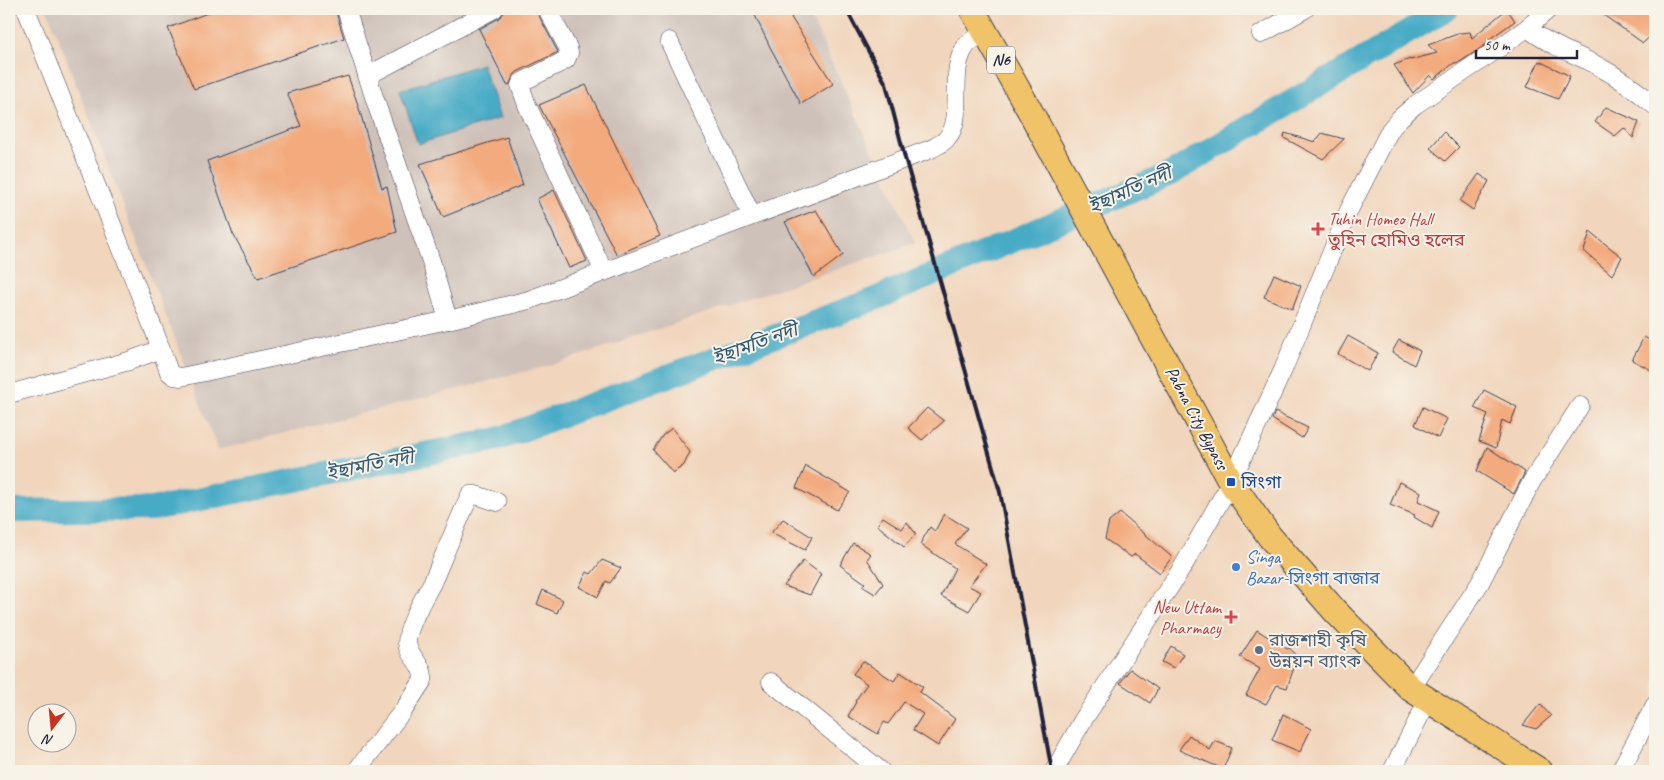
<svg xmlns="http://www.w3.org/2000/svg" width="1664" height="780" font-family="Caveat,'Noto Sans Bengali',sans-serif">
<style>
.built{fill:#f1d5bc;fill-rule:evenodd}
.industrial{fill:#cec1b9}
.water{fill:#47abc6;stroke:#346680}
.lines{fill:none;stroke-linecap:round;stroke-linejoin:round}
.river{stroke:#47abc6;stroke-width:24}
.building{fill:#f3aa7d}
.minor-casing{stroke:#403f50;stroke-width:19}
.highway-casing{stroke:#403f50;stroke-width:27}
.minor{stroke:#fff;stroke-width:18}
.highway{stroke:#f0c369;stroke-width:25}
.rail{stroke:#22223b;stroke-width:4}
.health-dot{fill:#e0444e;stroke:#f7f3e8;stroke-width:2}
.transit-dot{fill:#1a4fb4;stroke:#f7f3e8;stroke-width:2}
.shop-dot{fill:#3f7fe0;stroke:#f7f3e8;stroke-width:2}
.service-dot{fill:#5c6f8a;stroke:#f7f3e8;stroke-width:2}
.labels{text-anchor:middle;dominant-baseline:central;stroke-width:4;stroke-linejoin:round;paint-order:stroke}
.shield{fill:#f7f3e8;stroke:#62616f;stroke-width:1}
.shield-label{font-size:16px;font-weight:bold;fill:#22223b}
.health-label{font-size:18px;fill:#be3a42;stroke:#f7f3e8;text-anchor:start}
.street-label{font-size:18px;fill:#22223b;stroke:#f7f3e8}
.transit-label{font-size:18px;fill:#164399;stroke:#f7f3e8;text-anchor:start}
.shop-label{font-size:18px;fill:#366cbe;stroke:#f7f3e8;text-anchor:start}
.service-label{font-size:18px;fill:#4e5e75;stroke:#f7f3e8;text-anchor:start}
.water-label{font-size:19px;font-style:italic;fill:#315973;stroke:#f7f3e8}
</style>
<rect width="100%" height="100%" fill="#f7f3e8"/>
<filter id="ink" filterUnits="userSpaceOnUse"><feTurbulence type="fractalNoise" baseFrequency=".02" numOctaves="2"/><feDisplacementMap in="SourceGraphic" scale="10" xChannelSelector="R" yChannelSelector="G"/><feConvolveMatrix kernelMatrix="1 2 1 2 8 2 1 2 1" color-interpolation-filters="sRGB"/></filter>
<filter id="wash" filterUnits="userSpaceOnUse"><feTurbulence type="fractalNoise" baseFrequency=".0096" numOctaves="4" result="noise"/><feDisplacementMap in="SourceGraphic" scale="20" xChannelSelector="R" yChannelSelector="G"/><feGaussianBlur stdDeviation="1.12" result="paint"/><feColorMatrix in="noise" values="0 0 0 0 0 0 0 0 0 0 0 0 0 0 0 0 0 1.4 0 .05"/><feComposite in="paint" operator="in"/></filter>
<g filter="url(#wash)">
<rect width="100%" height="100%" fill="#ece6c9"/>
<path class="built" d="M9,9H1655V771H9ZM38,712H68V742H38Z"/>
<path class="industrial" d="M47,9H807L915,243L551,365L218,450Z"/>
<path class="water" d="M482,64L500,118L418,144L400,90Z"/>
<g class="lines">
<path class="river" d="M9,511L152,509L498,439L870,301L1170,174L1447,9"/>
</g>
<g id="blocks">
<g class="building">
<path d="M218,9H335L344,38L194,89L168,28Z"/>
<path d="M505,9H536L538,14L558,52L517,72L513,76L510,84L507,85L479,29L499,18L503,14Z"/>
<path d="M752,9H788L792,19L833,84L801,104L770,47Z"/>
<path d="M1507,9L1515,21L1491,38L1488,43L1460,62L1454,63L1434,79L1430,75L1413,93L1394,65L1410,59V60L1437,53L1428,45L1460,33L1470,32L1472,38Z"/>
<path d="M1595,9H1645L1655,18V32L1643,43Z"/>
<path d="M1539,61L1570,76L1558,99L1527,87Z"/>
<path d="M348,76L358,105L382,188L387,186L397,232L258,278L233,234L207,161L301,126L287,93Z"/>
<path d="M586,85L660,236L617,255L539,105Z"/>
<path d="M1606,107L1639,122L1633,138L1624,128L1615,136L1595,122Z"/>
<path d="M1444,132L1459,147L1445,161L1430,148Z"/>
<path d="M1285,133L1315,142L1322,133L1344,139L1323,159L1284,138Z"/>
<path d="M507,137L523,185L443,217L420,164Z"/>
<path d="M1479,174L1489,181L1473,210L1460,201Z"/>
<path d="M554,190L587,261L569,268L537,199Z"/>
<path d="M816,210L843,255L814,277L785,222Z"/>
<path d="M1590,232L1622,257L1612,275L1584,251Z"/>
<path d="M1274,274L1301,286L1292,309L1264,297Z"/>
<path d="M1348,336L1378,353L1368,371L1338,354Z"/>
<path d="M1644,337L1655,343V372L1632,360Z"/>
<path d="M1399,340L1420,351L1414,365L1392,352Z"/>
<path d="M1484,390L1517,407L1510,424L1502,420L1496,448L1479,441L1488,414L1474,408Z"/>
<path d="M1423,407L1447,419L1438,438L1415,425Z"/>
<path d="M927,408L944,421L922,440L908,428Z"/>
<path d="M1275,412L1308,428L1302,438L1272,419Z"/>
<path d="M672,428L690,452L684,465L673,473L653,450L663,435Z"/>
<path d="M1487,447L1525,472L1514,494L1477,471Z"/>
<path d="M806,466L850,492L837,510L796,488Z"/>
<path d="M1399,482L1421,492L1418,501L1439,511L1432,528L1414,517L1415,515L1390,505Z"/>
<path d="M1120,513L1172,557L1160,573L1135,554L1131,557L1105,539L1109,522Z"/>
<path d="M944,514L967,528L955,544L986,564L969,586L981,592L969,611L941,596L955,568L920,544L930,527L935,531Z"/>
<path d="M883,517L902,529L907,522L916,534L904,547L877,525Z"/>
<path d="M783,519L812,537L805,550L771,533Z"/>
<path d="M853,543L871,554L867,559L883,584L875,594L862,586L865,583L840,565Z"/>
<path d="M602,560L621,568L610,583L606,581L598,597L579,587L587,572L591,574Z"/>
<path d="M803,561L821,574L810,595L784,586Z"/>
<path d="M543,590L563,600L557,613L537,604Z"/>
<path d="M1257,630L1287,649L1289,648L1298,656L1287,688L1277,685L1266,704L1246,695L1260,669L1240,657Z"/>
<path d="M1171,646L1183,654L1174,668L1162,662Z"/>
<path d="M863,661L894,681L900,672L923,687L920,692L955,719L938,746L913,730L923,714L904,702L888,724L884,722L878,734L848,716L856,702L855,701L867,684L853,674Z"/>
<path d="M1130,669L1158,689L1150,703L1120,683Z"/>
<path d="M1540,704L1551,716L1536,729L1523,725Z"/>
<path d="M1283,714L1311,729L1300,752L1272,740Z"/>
<path d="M1189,735L1210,750L1215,741L1232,748L1223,769L1179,750Z"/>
</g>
</g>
</g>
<g filter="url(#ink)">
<use href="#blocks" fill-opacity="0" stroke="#403f50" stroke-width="1"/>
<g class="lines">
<defs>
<g id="minor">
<path d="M26,9L154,330L169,372L174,376L181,377L448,320L529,300L931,149C936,146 944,143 947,138C966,118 947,71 966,46C970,40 979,36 985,33"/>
<path d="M346,9L377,106L431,261L448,320"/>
<path d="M547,9L568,48L569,53L566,60L522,82L520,85L527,105L604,272"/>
<path d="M1527,28C1549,45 1575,54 1598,66C1618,77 1638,91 1655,106"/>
<path d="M1261,34L1305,9"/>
<path d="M669,41L752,216"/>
<path d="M367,76L494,9"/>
<path d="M9,394L129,361L161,349"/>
<path d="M771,682L881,771"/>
<path d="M1411,689L1480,583L1532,481L1580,406"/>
<path d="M356,771L405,708L423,680C425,665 408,657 407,643C407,626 424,598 432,583C445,553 457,524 470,495H476L497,502"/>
<path d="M1054,771L1083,720L1182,568L1231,482L1283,370L1349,210L1390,130L1400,118L1415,105L1496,50L1527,28L1549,9"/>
<path d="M1392,771L1428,700"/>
<path d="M1620,771L1655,705"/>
</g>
<path id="highway" d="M972,9L1030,111L1231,482L1270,537L1335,611L1411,689L1540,771"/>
</defs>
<use href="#minor" class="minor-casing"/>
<use href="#highway" class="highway-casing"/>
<use href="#minor" class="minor"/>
<use href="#highway" class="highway"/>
<path class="rail" d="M846,9L886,84L905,158L1000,492L1052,771"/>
</g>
</g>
<g class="health-dot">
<path d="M1315.5 221.5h5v5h5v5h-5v5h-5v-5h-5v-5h5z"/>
<path d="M1228.5 609.5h5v5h5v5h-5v5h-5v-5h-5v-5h5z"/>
</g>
<rect class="transit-dot" x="1226" y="477" width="10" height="10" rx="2.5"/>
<circle class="shop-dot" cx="1236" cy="567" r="5"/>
<circle class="service-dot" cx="1259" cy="650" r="5"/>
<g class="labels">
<rect class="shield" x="987" y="46.5" width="28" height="27" rx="4"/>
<g class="shield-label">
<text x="1001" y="60">N6</text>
</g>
<g class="health-label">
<text x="1328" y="219">Tuhin Homeo Hall<tspan x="1328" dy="21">তুহিন হোমিও হলের</tspan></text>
<text x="1221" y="607" text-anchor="end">New Uttam<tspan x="1221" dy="21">Pharmacy</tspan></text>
</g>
<g class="street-label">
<text transform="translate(1197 418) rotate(62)">Pabna City Bypass</text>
</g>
<g class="transit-label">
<text x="1241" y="482">সিংগা</text>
</g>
<g class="shop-label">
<text x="1246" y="557">Singa<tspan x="1246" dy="21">Bazar-সিংগা বাজার</tspan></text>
</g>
<g class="service-label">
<text x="1269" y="640">রাজশাহী কৃষি<tspan x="1269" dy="21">উন্নয়ন ব্যাংক</tspan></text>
</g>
<g class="water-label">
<text transform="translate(1130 190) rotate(-24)">ইছামতি নদী</text>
<text transform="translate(755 344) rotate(-20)">ইছামতি নদী</text>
<text transform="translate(370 465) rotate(-11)">ইছামতি নদী</text>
</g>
</g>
<rect width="1664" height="780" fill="none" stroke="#f7f3e8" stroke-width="30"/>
<g transform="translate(52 728) rotate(196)"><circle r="24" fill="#f7f3e8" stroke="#a29fa3"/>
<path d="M0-4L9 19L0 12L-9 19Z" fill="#c8321e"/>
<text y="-8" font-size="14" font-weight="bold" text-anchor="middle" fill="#22223b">N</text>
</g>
<path d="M1476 50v8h101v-8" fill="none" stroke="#22223b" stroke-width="2.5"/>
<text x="1484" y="50" font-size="15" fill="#22223b" stroke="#f7f3e8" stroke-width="4" paint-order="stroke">50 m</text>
</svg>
